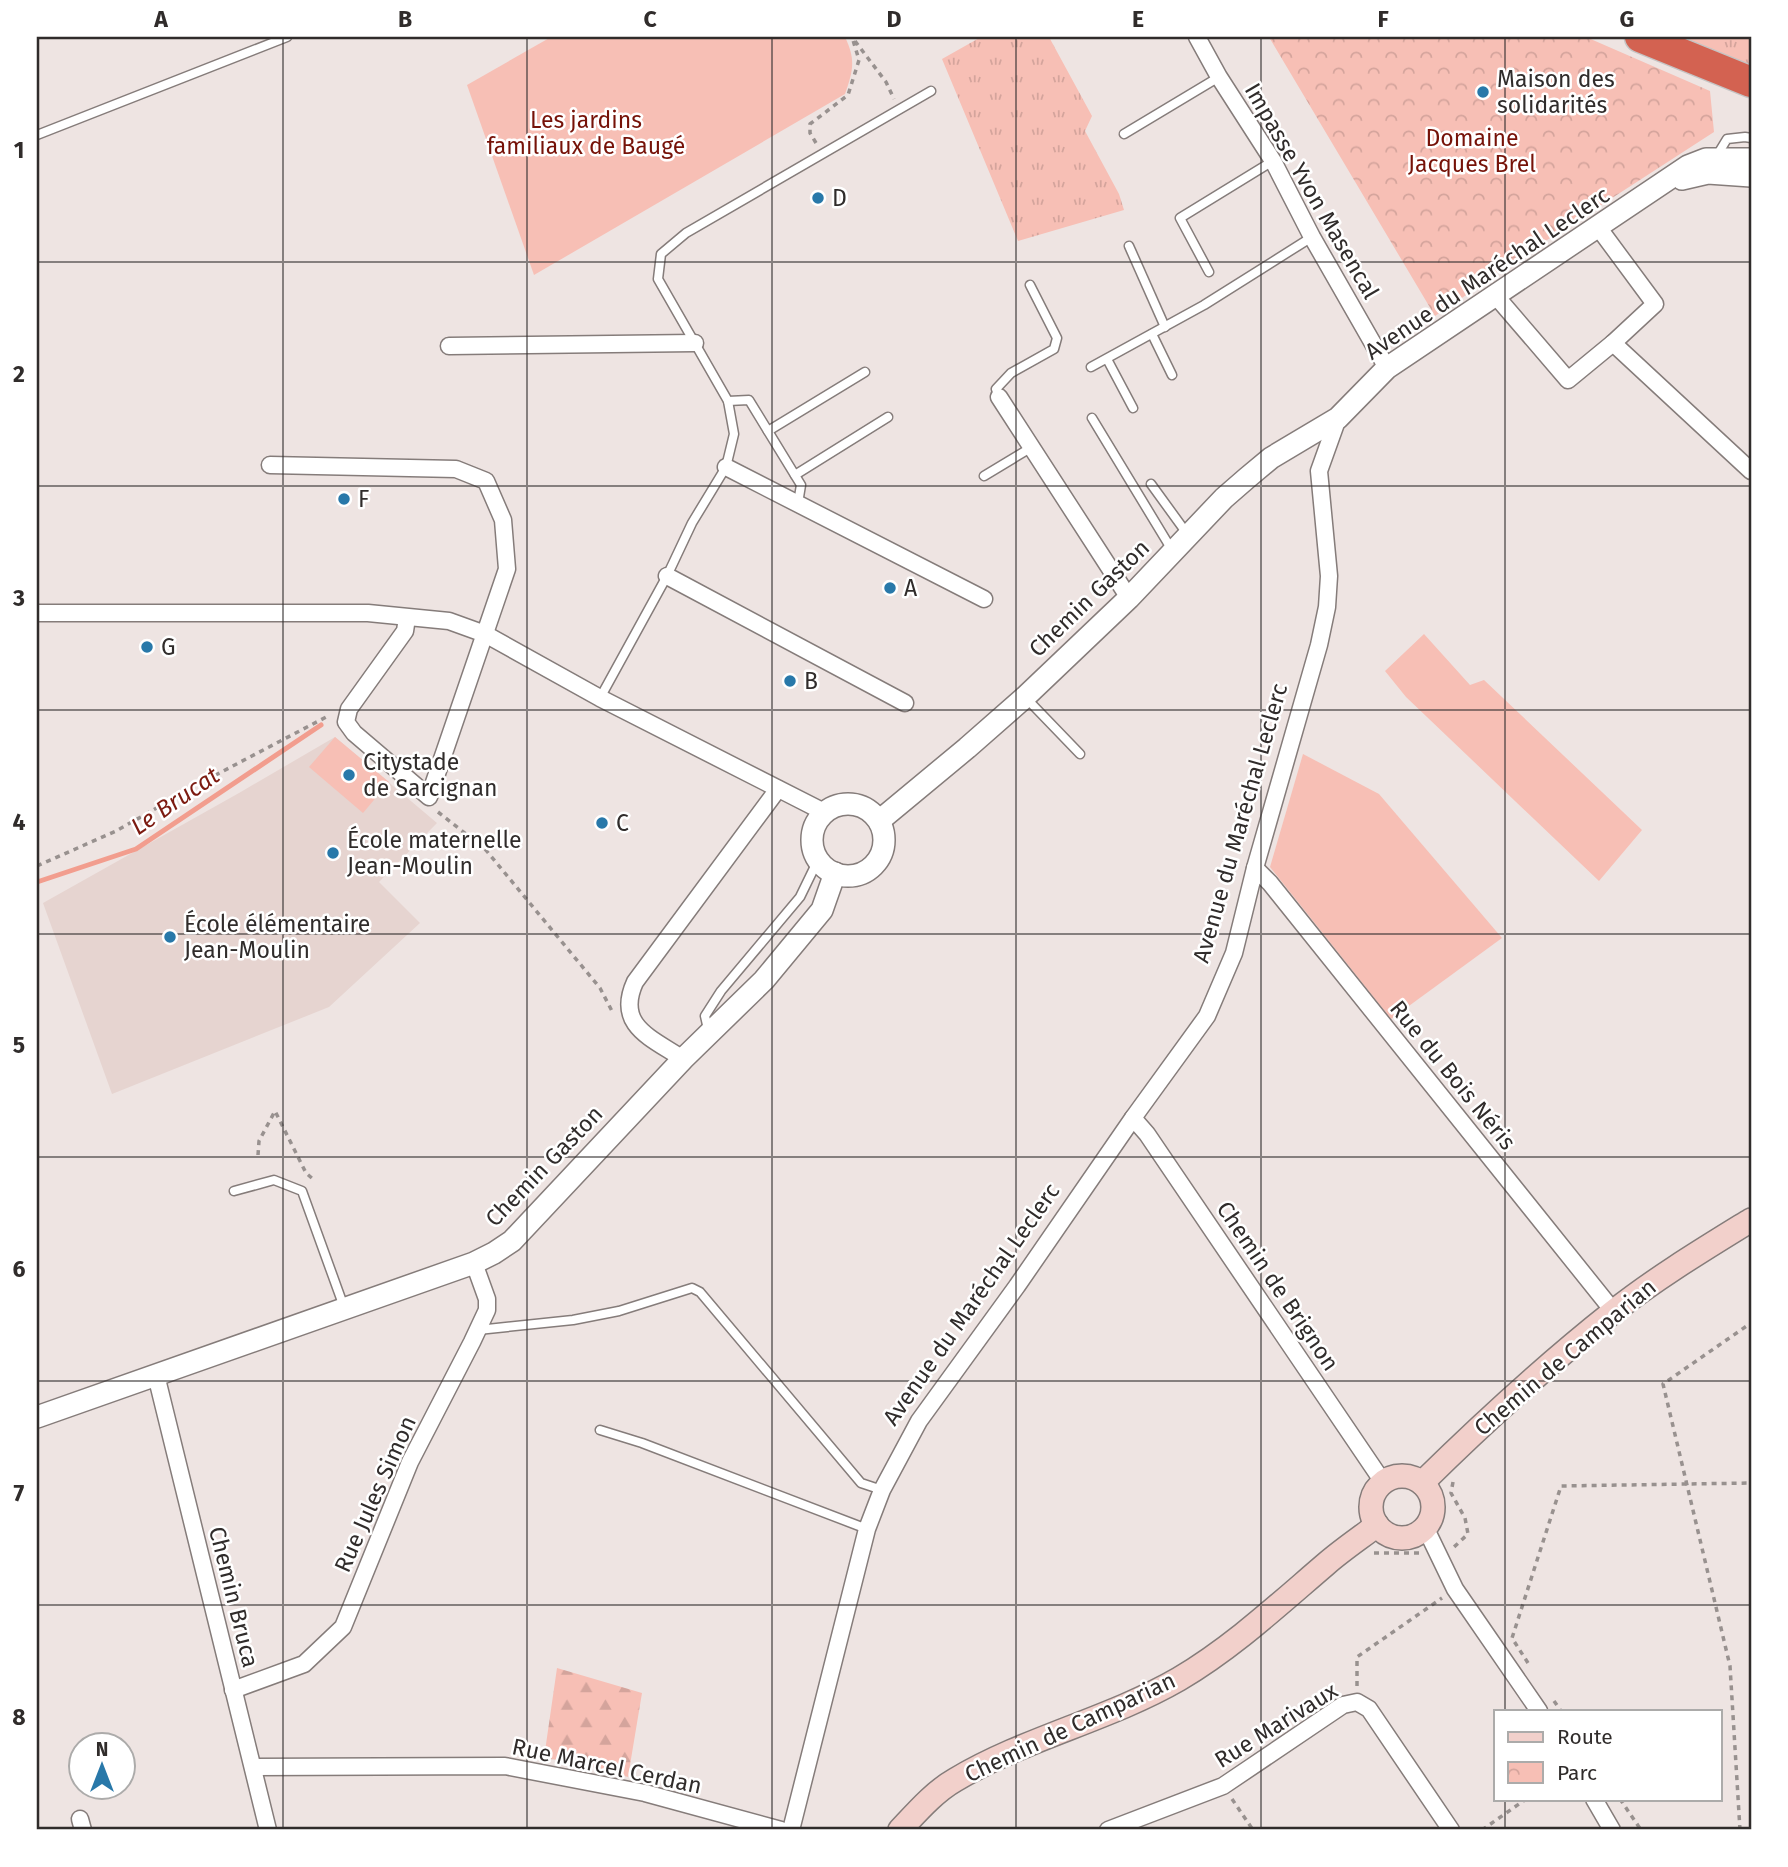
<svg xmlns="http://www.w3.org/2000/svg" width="1788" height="1867" font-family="'Fira Sans',sans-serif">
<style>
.built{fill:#e6d4d0}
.grass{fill:url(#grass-tufts)}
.forest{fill:url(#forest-firs)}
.park{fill:url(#park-crowns)}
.garden{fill:#f7bfb5}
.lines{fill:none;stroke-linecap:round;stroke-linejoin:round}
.stream{stroke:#f29d8e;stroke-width:5}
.service-casing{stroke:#857c7a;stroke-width:11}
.minor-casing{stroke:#857c7a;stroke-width:19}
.tertiary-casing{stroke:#857c7a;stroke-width:24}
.secondary-casing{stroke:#857c7a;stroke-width:26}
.motorway-casing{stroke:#c5c4c4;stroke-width:33}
.path{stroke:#98918f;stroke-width:3.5;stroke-dasharray:5 5;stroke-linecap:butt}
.service{stroke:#fff;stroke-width:8}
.minor{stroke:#fff;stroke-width:16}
.tertiary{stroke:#fff;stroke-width:21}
.secondary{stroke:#f2d0cb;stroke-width:23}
.motorway{stroke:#d36251;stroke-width:30}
.grid{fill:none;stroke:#302c2b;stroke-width:2;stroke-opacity:0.55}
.poi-dot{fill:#2878a9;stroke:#fff;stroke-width:2.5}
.labels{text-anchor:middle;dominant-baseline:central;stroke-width:5;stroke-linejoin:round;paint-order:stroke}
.poi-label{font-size:23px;fill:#302c2b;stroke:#fff;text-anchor:start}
.park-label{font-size:23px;fill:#761208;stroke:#fff}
.street-label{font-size:23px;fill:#302c2b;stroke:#fff}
.water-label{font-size:24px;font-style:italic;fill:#7c1a10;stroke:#fff}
.neatline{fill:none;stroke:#302c2b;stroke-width:2.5}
.grid-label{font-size:23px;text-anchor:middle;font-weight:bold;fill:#302c2b}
</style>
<defs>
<pattern id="grass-tufts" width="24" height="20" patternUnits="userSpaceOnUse" patternTransform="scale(1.75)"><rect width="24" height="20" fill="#f7bfb5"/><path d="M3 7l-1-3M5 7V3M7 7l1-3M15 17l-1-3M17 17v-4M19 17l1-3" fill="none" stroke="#d4a49c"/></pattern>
<pattern id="forest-firs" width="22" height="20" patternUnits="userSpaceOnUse" patternTransform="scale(1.75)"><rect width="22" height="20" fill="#f7bfb5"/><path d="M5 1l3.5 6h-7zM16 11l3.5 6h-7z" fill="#d4a49c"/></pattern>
<pattern id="park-crowns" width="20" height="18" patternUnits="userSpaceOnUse" patternTransform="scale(1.75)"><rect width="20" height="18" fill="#f7bfb5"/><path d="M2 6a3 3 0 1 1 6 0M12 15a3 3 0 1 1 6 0" fill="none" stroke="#d4a49c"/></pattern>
</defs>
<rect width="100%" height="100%" fill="#eee4e2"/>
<path class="built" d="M335,737L437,823L379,882L420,923L329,1007L112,1094L43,903L239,793Z"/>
<g class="grass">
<path d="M981,37H1049L1092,116L1085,131L1119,194L1124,210L1018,241L942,59Z"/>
<path d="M1655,37H1751V77Z"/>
</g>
<path class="forest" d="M557,1668L642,1693L628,1777L577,1763L544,1758Z"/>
<path class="park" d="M1269,37H1586L1710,91L1714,132L1490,277V279L1435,316Z"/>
<g class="garden">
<path d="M551,37H845C856,60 853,71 845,94L534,275L467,85Z"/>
<path d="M1424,634L1470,685L1484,680L1642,830L1599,881L1406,697L1385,671Z"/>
<path d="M335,737L389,782L363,813L309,767Z"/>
<path d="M1303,754L1379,794L1502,938L1391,1019L1270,867Z"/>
</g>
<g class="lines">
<path class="stream" d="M37,882L136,849L321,725"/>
<defs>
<g id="service">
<path d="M1124,134L1219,77"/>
<path d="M37,135L287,37"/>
<path d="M1716,157L1727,139L1745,137L1751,138"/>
<path d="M1129,246L1165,327"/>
<path d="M1209,272L1180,218L1273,161"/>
<path d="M1152,334L1172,375"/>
<path d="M1107,359L1133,408"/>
<path d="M1091,367L1204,305L1312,237"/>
<path d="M999,397L996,389L1011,373L1054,349L1057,338L1030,285"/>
<path d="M728,401L749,400L801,485L798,503"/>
<path d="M1092,418L1172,550"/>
<path d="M768,431L865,372"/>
<path d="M795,475L888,417"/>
<path d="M984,476L1032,447"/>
<path d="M1151,484L1188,535"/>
<path d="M600,698L667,576L692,523L726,467L734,434L728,401L658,279L661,254L686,233L931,91"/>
<path d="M1026,698L1080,754"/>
<path d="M708,1029L705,1016L721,991L800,897L818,860"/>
<path d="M234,1191L274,1180L302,1191L344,1307"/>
<path d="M478,1330L573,1320L619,1311L692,1288L700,1292L861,1483L882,1490"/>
<path d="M600,1430L642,1443L867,1529"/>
</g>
<g id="minor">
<path d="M1197,37L1219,77L1273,161L1312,237L1387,368"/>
<path d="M1495,295L1568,380L1613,343L1655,304L1598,227"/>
<path d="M1613,343L1751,471"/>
<path d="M449,346L695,343"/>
<path d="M999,397L1129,598"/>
<path d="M270,465L456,469L486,481L503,520L507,569L429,797L354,733L346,722L349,709L405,631L407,618"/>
<path d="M726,467L984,599"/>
<path d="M667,576L905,703"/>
<path d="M38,613H368L449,621L485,634L600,698L824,812"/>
<path d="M1255,868L1270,883L1614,1312"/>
<path d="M683,1059C652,1038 615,1026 635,982L778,789"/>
<path d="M1133,1118L1147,1134L1383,1482"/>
<path d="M156,1375L268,1830"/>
<path d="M1426,1529L1455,1589L1539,1711"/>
<path d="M233,1690L304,1664L343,1627L410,1462L472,1342L487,1310V1299L474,1263"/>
<path d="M253,1767L505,1766L645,1793L781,1830"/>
<path d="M1594,1799L1612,1830"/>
<path d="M80,1819L83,1830"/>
<path d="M791,1830L867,1529L882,1490L919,1421L1017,1286L1133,1118L1207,1016L1234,953L1255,868L1319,645L1327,607L1329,576L1319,471L1338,418"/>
<path d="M1108,1830L1223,1786L1343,1705L1357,1702L1369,1709L1451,1830"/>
</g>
<g id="tertiary">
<path d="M1682,179L1708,173L1751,176"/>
<circle cx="848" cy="840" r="36"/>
<path d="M879,821L967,748L1025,697L1129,598L1224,498L1247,478L1271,458L1338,418L1387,368L1688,166L1706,159H1751"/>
<path d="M37,1417L474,1263L494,1253L512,1241L683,1059L764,980L822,910L835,873"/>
</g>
<g id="secondary">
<circle cx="1402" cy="1507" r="31"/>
<path d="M1422,1483C1483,1423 1546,1365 1613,1312C1656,1278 1704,1249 1751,1220"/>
<path d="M900,1830C916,1813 934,1792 955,1780C1025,1738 1108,1720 1179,1679C1233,1647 1278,1605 1326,1564C1342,1550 1360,1538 1377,1525"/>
</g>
<path id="motorway" d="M1640,37L1751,82"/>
</defs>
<use href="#service" class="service-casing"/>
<use href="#minor" class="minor-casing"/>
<use href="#tertiary" class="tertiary-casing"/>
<use href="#secondary" class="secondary-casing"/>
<use href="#motorway" class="motorway-casing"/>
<g class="path">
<path d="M855,41L886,82L894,99"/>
<path d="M816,143L810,133V124L848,95L859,60L852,37"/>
<path d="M438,812L485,849L600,988L613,1013"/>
<path d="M37,866L116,831L208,779L330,715"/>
<path d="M258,1155L259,1141L275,1111L306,1173L314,1180"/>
<path d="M1453,1482L1451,1493L1465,1518L1468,1534L1454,1547"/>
<path d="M1374,1553H1419"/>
<path d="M1528,1663L1512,1638L1561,1486L1751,1483"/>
<path d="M1357,1686V1657L1442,1598"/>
<path d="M1554,1701L1561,1711"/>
<path d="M1232,1799L1253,1830"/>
<path d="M1620,1799L1641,1830"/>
<path d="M1482,1830L1526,1799"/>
<path d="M1740,1830L1730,1666L1663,1384L1751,1323"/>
</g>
<use href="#service" class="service"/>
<use href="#minor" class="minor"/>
<use href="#tertiary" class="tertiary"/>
<use href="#secondary" class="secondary"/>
<use href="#motorway" class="motorway"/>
</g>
<path class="grid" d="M283,37V1830M527,37V1830M772,37V1830M1016,37V1830M1261,37V1830M1505,37V1711M37,262H1751M37,486H1751M37,710H1751M37,934H1751M37,1157H1751M37,1381H1751M37,1605H1751M1505,1799V1830"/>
<g class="poi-dot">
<circle cx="1483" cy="92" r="7"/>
<circle cx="818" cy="198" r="7"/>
<circle cx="344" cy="499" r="7"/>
<circle cx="890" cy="588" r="7"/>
<circle cx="147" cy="647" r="7"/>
<circle cx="790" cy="681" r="7"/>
<circle cx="349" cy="775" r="7"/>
<circle cx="602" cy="823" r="7"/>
<circle cx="333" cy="853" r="7"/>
<circle cx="170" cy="937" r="7"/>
</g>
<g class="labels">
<g class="poi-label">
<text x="1497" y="79">Maison des<tspan x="1497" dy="26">solidarités</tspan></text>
<text x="832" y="198">D</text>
<text x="358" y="499">F</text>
<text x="904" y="588">A</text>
<text x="161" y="647">G</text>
<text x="804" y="681">B</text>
<text x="363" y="762">Citystade<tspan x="363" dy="26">de Sarcignan</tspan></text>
<text x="616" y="823">C</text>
<text x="347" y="840">École maternelle<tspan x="347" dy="26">Jean-Moulin</tspan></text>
<text x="184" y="924">École élémentaire<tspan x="184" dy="26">Jean-Moulin</tspan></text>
</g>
<g class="park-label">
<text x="586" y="120">Les jardins<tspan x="586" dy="26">familiaux de Baugé</tspan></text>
<text x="1472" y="138">Domaine<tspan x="1472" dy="26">Jacques Brel</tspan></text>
</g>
<g class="street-label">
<text transform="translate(1312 191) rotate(60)">Impasse Yvon Masencal</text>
<text transform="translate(1487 273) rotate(-34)">Avenue du Maréchal Leclerc</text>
<text transform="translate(1089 598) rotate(-44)">Chemin Gaston</text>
<text transform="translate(1240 823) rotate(-74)">Avenue du Maréchal Leclerc</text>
<text transform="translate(1453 1075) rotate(51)">Rue du Bois Néris</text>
<text transform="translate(544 1166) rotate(-46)">Chemin Gaston</text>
<text transform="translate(1278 1286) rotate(56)">Chemin de Brignon</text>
<text transform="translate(971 1304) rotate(-55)">Avenue du Maréchal Leclerc</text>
<text transform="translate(1565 1357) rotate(-40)">Chemin de Camparian</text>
<text transform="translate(375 1494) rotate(-66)">Rue Jules Simon</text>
<text transform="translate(234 1597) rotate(76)">Chemin Bruca</text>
<text transform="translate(1276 1725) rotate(-32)">Rue Marivaux</text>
<text transform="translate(1070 1727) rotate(-25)">Chemin de Camparian</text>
<text transform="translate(607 1766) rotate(12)">Rue Marcel Cerdan</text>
</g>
<g class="water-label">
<text transform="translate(175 801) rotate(-34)">Le Brucat</text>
</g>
</g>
<rect width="1788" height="1867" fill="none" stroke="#ffffff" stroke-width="77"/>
<rect x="1494" y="1710" width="228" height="91" fill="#ffffff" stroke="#acabaa" stroke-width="2"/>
<rect x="1508" y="1732" width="35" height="10" fill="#f2d0cb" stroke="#acabaa" stroke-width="2"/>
<text x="1557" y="1744" font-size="21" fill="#302c2b">Route</text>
<rect x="1508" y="1762" width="35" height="21" fill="url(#park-crowns)" stroke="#acabaa" stroke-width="2"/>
<text x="1557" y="1780" font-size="21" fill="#302c2b">Parc</text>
<g transform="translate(102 1766)"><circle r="33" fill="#ffffff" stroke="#acabaa" stroke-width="2"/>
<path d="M0-5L12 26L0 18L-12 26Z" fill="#2878a9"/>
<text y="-10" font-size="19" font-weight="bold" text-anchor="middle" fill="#302c2b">N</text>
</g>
<rect x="38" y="38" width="1712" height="1790" class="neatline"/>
<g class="grid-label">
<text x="161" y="27">A</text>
<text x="405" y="27">B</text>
<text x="650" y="27">C</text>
<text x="894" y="27">D</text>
<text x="1138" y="27">E</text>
<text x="1383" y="27">F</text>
<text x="1627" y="27">G</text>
<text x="19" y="158">1</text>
<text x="19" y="382">2</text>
<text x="19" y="606">3</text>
<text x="19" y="830">4</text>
<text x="19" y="1053">5</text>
<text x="19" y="1277">6</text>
<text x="19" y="1501">7</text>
<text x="19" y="1725">8</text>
</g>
</svg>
